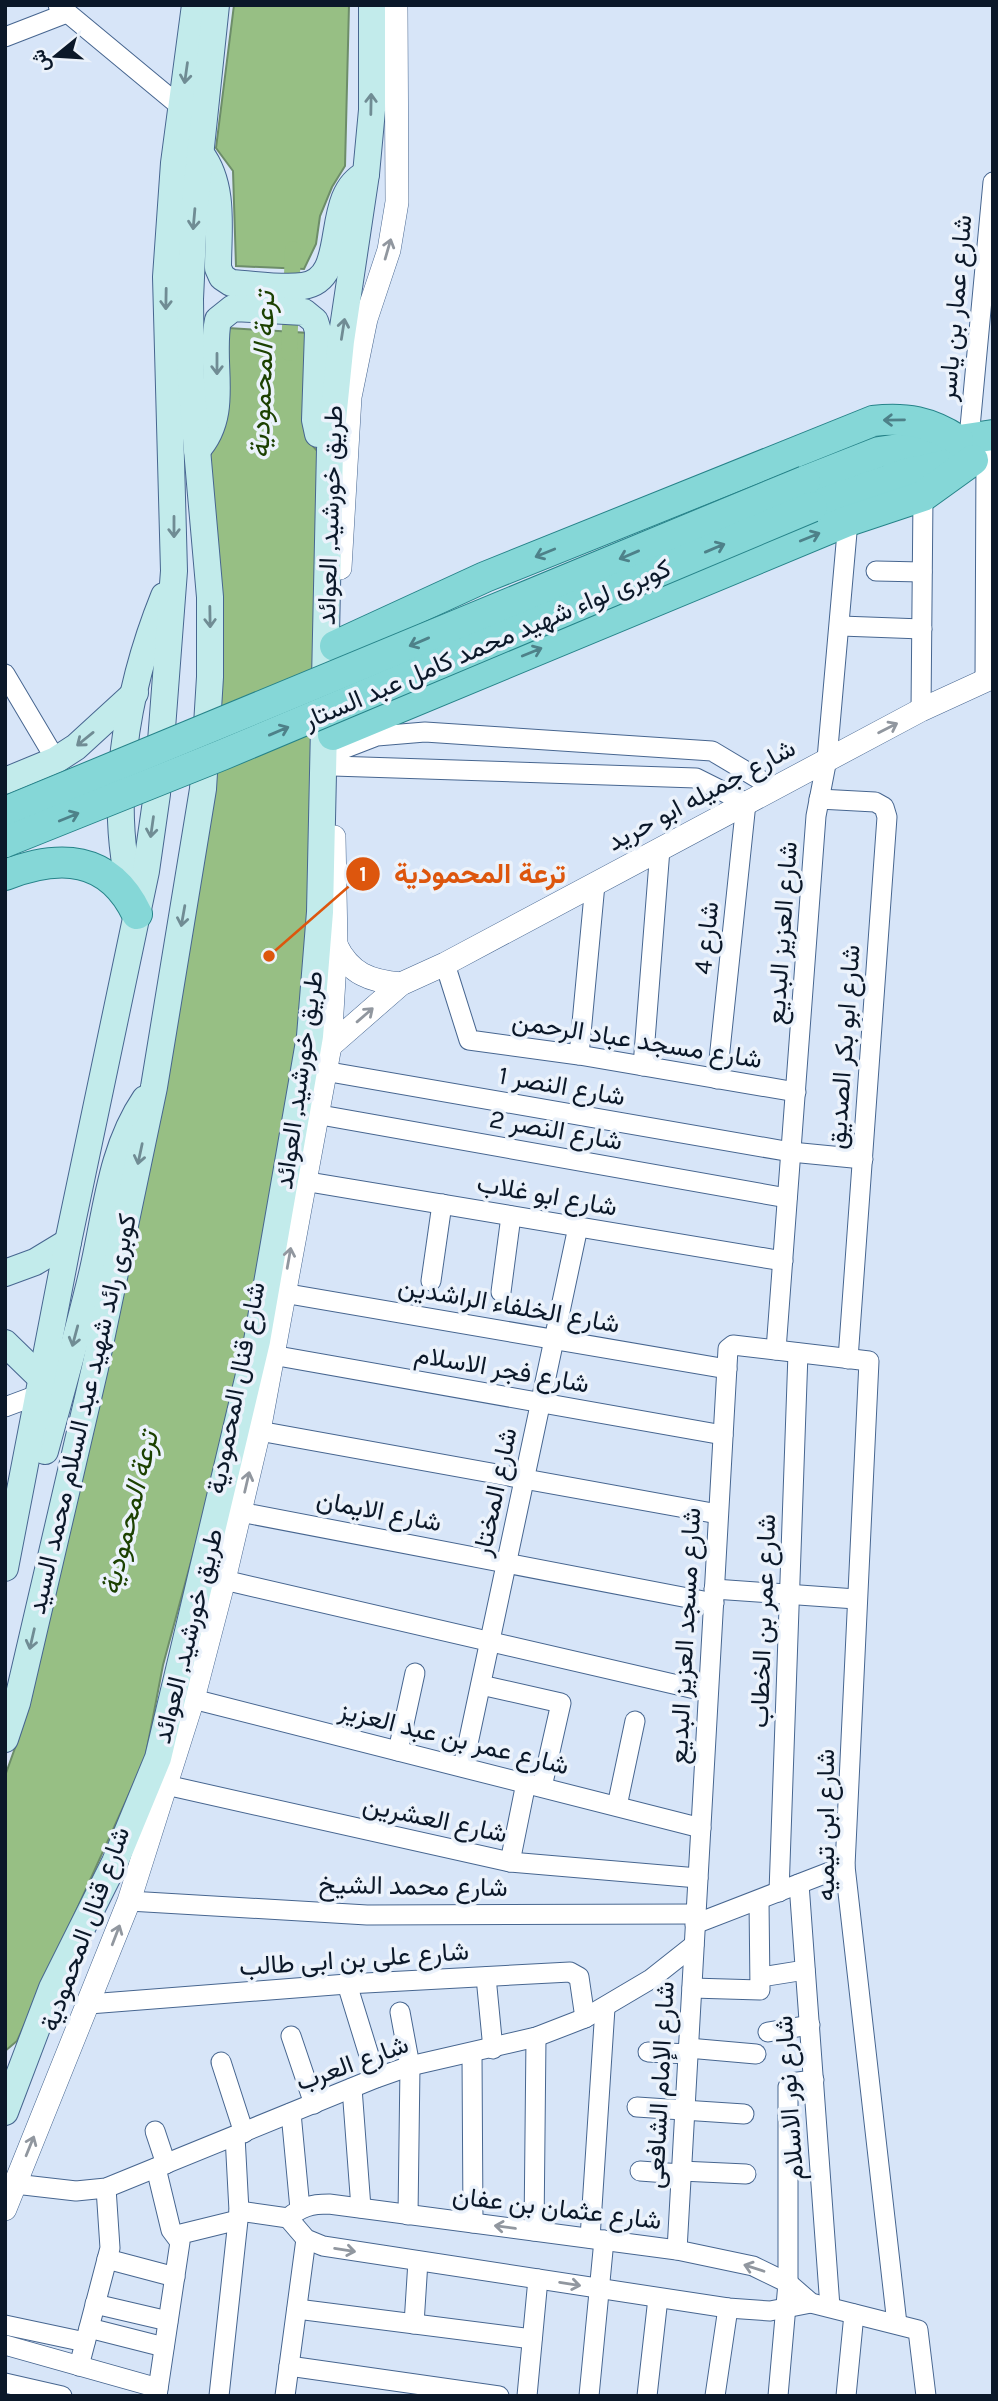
<svg xmlns="http://www.w3.org/2000/svg" width="998" height="2401" font-family="Karla,Vazirmatn,sans-serif">
<style>
.water{fill:#97bf84;stroke:#6d8d69;stroke-width:2}
.lines{fill:none;stroke-linecap:round;stroke-linejoin:round}
.canal{stroke:#97bf84;stroke-width:16}
.minor-casing{stroke:#476690;stroke-width:21}
.tertiary-casing{stroke:#476690;stroke-width:24}
.secondary-casing{stroke:#476690;stroke-width:28}
.primary-casing{stroke:#268389;stroke-width:32}
.minor{stroke:#fff;stroke-width:19}
.tertiary{stroke:#fff;stroke-width:23}
.secondary{stroke:#c2ebeb;stroke-width:26}
.primary{stroke:#85d7d7;stroke-width:30}
.primary-bridge-casing{stroke:#268389;stroke-width:32;stroke-linecap:butt}
.primary-bridge{stroke:#85d7d7;stroke-width:30}
.oneway{stroke:#708c94}
.oneway2{stroke:#91979f}
.oneway3{stroke:#4e8189}
.labels{text-anchor:middle;dominant-baseline:central;stroke-width:7;stroke-linejoin:round;paint-order:stroke}
.street-label{font-size:26px;fill:#0b1829;stroke:#ebf2fb}
.water-label{font-size:28px;font-style:italic;fill:#1c4101;stroke:#ebf2fb}
.leader{fill:none;stroke:#dd560d;stroke-width:2.5}
.callout-dot{fill:#dd560d;stroke:#ebf2fb;stroke-width:2.5}
.mark-label{font-size:21px;text-anchor:middle;font-weight:bold;fill:#fff}
.callout-label{font-size:28px;text-anchor:middle;font-weight:bold;fill:#dd560d;stroke:#ebf2fb;stroke-width:7;stroke-linejoin:round;paint-order:stroke}
</style>
<rect width="100%" height="100%" fill="#d7e5f8"/>
<g class="water">
<path d="M234,5H349L345,166L332,187L320,216L316,244L304,269L236,266L233,171L216,148Z"/>
<path d="M228,328L309,333L310,443L322,456L309,950L295,1063L252,1305L217,1466L163,1665L145,1759L17,2041L5,2051V1776L20,1734L212,787L207,455Z"/>
</g>
<g class="lines">
<path class="canal" d="M289,353L293,249"/>
<defs>
<g id="minor">
<path d="M58,5L181,107"/>
<path d="M5,37L67,13"/>
<path d="M969,438L993,182"/>
<path d="M876,571L922,572"/>
<path d="M841,626L922,629"/>
<path d="M5,674L56,760"/>
<path d="M985,681L986,457"/>
<path d="M921,710L923,496"/>
<path d="M333,753L377,736L425,732L712,751L774,788"/>
<path d="M333,766L696,778L746,803L717,1079"/>
<path d="M819,799L875,802L884,807L887,817L848,1359"/>
<path d="M445,964L469,1040L579,1055L796,1092"/>
<path d="M579,1055L595,884"/>
<path d="M643,1066L660,849"/>
<path d="M324,1071L791,1152L863,1159"/>
<path d="M315,1114L787,1198"/>
<path d="M303,1181L783,1261"/>
<path d="M431,1281L442,1204"/>
<path d="M501,1292L511,1216"/>
<path d="M283,1293L727,1369"/>
<path d="M776,1350L816,816L827,759L848,521"/>
<path d="M272,1355L723,1435"/>
<path d="M5,1407L40,1394"/>
<path d="M259,1431L718,1514"/>
<path d="M240,1512L714,1603"/>
<path d="M224,1580L708,1692"/>
<path d="M714,1589L856,1599"/>
<path d="M481,1685L561,1703L542,1787"/>
<path d="M193,1699L701,1828"/>
<path d="M398,1751L415,1673"/>
<path d="M463,1767L578,1227"/>
<path d="M166,1785L510,1862L698,1878"/>
<path d="M617,1806L635,1721"/>
<path d="M510,1862L526,1783"/>
<path d="M799,1884L830,2307"/>
<path d="M779,1892L798,1353"/>
<path d="M129,1901L367,1915L696,1914"/>
<path d="M695,1924L845,1866"/>
<path d="M486,1977L493,2049"/>
<path d="M761,1977L805,1970"/>
<path d="M347,1984L376,2078"/>
<path d="M692,1988L760,1990L759,1900"/>
<path d="M89,2004L347,1984L570,1972L579,1977L585,2018"/>
<path d="M400,2012L410,2066L408,2215"/>
<path d="M768,2032L810,2025"/>
<path d="M291,2036L314,2104"/>
<path d="M688,2048L756,2054"/>
<path d="M648,2052L688,2054"/>
<path d="M472,2054L473,2223"/>
<path d="M221,2062L244,2133"/>
<path d="M352,2088L361,2208"/>
<path d="M637,2107L744,2114"/>
<path d="M291,2113L300,2209"/>
<path d="M155,2131L166,2164"/>
<path d="M156,2168L171,2230L180,2242L157,2396"/>
<path d="M640,2171L681,2174"/>
<path d="M681,2171L746,2174"/>
<path d="M15,2184L76,2191L106,2188L376,2078L410,2066L536,2037L585,2018L651,1979L694,1945"/>
<path d="M239,2211L288,2218C301,2207 311,2204 329,2204L677,2250L753,2266L788,2283L811,2303L918,2330L926,2396"/>
<path d="M288,2218L306,2239L323,2246L728,2308L770,2311L811,2303"/>
<path d="M534,2231L536,2037"/>
<path d="M177,2235L238,2220"/>
<path d="M590,2238L605,2008"/>
<path d="M677,2250L728,1349L733,1345L869,1361L845,1866L897,2324"/>
<path d="M107,2259L175,2277"/>
<path d="M95,2304L168,2321"/>
<path d="M297,2309L532,2339"/>
<path d="M414,2324L418,2261"/>
<path d="M5,2325L85,2342"/>
<path d="M89,2328L164,2347"/>
<path d="M5,2345L158,2388"/>
<path d="M79,2366L110,2248L106,2188"/>
<path d="M289,2366L499,2396"/>
<path d="M5,2383L62,2396"/>
<path d="M219,2396L239,2211L235,2136"/>
<path d="M285,2396L306,2239"/>
<path d="M527,2396L538,2279"/>
<path d="M589,2396L604,2240"/>
<path d="M647,2396L658,2298"/>
<path d="M715,2396L728,2308"/>
<path d="M778,2396L788,2283V2087L790,2083L814,2080"/>
<path d="M846,2396L854,2314"/>
</g>
<g id="tertiary">
<path d="M340,568L350,397L366,319L389,250L397,202L396,5"/>
<path d="M336,945C350,974 370,981 401,984"/>
<path d="M330,1046L401,984L445,964L921,710L993,677"/>
<path d="M5,2209L129,1901L193,1699L224,1580L259,1431L330,1046L336,945L334,837"/>
</g>
<g id="secondary">
<path d="M201,154C225,186 218,230 218,268L222,277L231,283C254,284 280,289 303,286C352,279 321,196 366,174"/>
<path d="M197,450C231,413 209,364 218,320L233,308L304,312L315,321L318,331L315,420L318,434"/>
<path d="M5,781L56,760L76,747L135,693"/>
<path d="M135,907C105,808 126,690 164,596"/>
<path d="M5,1273L35,1262L68,1242"/>
<path d="M5,1343L42,1379"/>
<path d="M45,1451C61,1392 78,1333 92,1274C106,1215 110,1150 145,1099"/>
<path d="M5,1568L68,1242L146,871L157,794L174,571L166,277L174,163L195,5"/>
<path d="M5,1739L17,1703L95,1368L154,1087L203,789L210,677V597L191,381L190,299L194,213L216,5"/>
<path d="M5,2112L52,1988L115,1862L158,1758L257,1341L310,1036L320,912L330,449L341,341L366,174L372,110V5"/>
</g>
<g id="primary">
<path d="M805,481L879,452L993,435"/>
<path d="M812,507L906,474L961,462"/>
<path d="M335,646L485,577L873,421C906,417 930,422 958,440"/>
<path d="M333,735L848,521L923,496L973,460"/>
<path d="M5,875C59,854 109,855 137,914"/>
</g>
</defs>
<use href="#minor" class="minor-casing"/>
<use href="#tertiary" class="tertiary-casing"/>
<use href="#secondary" class="secondary-casing"/>
<use href="#primary" class="primary-casing"/>
<use href="#minor" class="minor"/>
<use href="#tertiary" class="tertiary"/>
<use href="#secondary" class="secondary"/>
<use href="#primary" class="primary"/>
<defs>
<g id="primary-bridge">
<path d="M5,812L805,481"/>
<path d="M5,842L222,755L812,507"/>
</g>
</defs>
<use href="#primary-bridge" class="primary-bridge-casing"/>
<use href="#primary-bridge" class="primary-bridge"/>
</g>
<defs><path id="oneway-shaft" d="M-6 0H5M1.5-3L5.5 0L1.5 3" fill="none" stroke-width="1.6" stroke-linecap="round" stroke-linejoin="round" transform="scale(1.75)"/></defs>
<g class="oneway">
<use href="#oneway-shaft" transform="translate(186 73) rotate(98)"/>
<use href="#oneway-shaft" transform="translate(371 104) rotate(-89)"/>
<use href="#oneway-shaft" transform="translate(194 219) rotate(95)"/>
<use href="#oneway-shaft" transform="translate(166 299) rotate(91)"/>
<use href="#oneway-shaft" transform="translate(343 329) rotate(-81)"/>
<use href="#oneway-shaft" transform="translate(217 364) rotate(90)"/>
<use href="#oneway-shaft" transform="translate(174 527) rotate(90)"/>
<use href="#oneway-shaft" transform="translate(210 617) rotate(89)"/>
<use href="#oneway-shaft" transform="translate(85 739) rotate(141)"/>
<use href="#oneway-shaft" transform="translate(152 827) rotate(98)"/>
<use href="#oneway-shaft" transform="translate(183 916) rotate(100)"/>
<use href="#oneway-shaft" transform="translate(140 1154) rotate(102)"/>
<use href="#oneway-shaft" transform="translate(75 1336) rotate(105)"/>
<use href="#oneway-shaft" transform="translate(32 1639) rotate(103)"/>
</g>
<g class="oneway2">
<use href="#oneway-shaft" transform="translate(388 249) rotate(-74)"/>
<use href="#oneway-shaft" transform="translate(888 728) rotate(-27)"/>
<use href="#oneway-shaft" transform="translate(365 1015) rotate(-41)"/>
<use href="#oneway-shaft" transform="translate(289 1258) rotate(-80)"/>
<use href="#oneway-shaft" transform="translate(247 1482) rotate(-77)"/>
<use href="#oneway-shaft" transform="translate(116 1935) rotate(-69)"/>
<use href="#oneway-shaft" transform="translate(30 2146) rotate(-68)"/>
<use href="#oneway-shaft" transform="translate(505 2227) rotate(-172)"/>
<use href="#oneway-shaft" transform="translate(345 2250) rotate(9)"/>
<use href="#oneway-shaft" transform="translate(754 2268) rotate(-162)"/>
<use href="#oneway-shaft" transform="translate(570 2284) rotate(9)"/>
</g>
<g class="oneway3">
<use href="#oneway-shaft" transform="translate(894 420) rotate(179)"/>
<use href="#oneway-shaft" transform="translate(810 537) rotate(-22)"/>
<use href="#oneway-shaft" transform="translate(715 548) rotate(-23)"/>
<use href="#oneway-shaft" transform="translate(545 553) rotate(158)"/>
<use href="#oneway-shaft" transform="translate(629 555) rotate(157)"/>
<use href="#oneway-shaft" transform="translate(419 642) rotate(157)"/>
<use href="#oneway-shaft" transform="translate(532 652) rotate(-22)"/>
<use href="#oneway-shaft" transform="translate(279 731) rotate(-23)"/>
<use href="#oneway-shaft" transform="translate(69 817) rotate(-22)"/>
</g>
<g class="labels">
<g class="street-label">
<text transform="translate(955 308) rotate(-85)">شارع عمار بن ياسر</text>
<text transform="translate(330 515) rotate(-88)">طريق خورشيد, العوائد</text>
<text transform="translate(487 644) rotate(-23)">كوبرى لواء شهيد محمد كامل عبد الستار</text>
<text transform="translate(701 795) rotate(-28)">شارع جميله ابو حريد</text>
<text transform="translate(782 933) rotate(-86)">شارع العزيز البديع</text>
<text transform="translate(706 938) rotate(-84)">شارع 4</text>
<text transform="translate(637 1040) rotate(9)">شارع مسجد عباد الرحمن</text>
<text transform="translate(844 1047) rotate(-86)">شارع ابو بكر الصديق</text>
<text transform="translate(299 1080) rotate(-82)">طريق خورشيد, العوائد</text>
<text transform="translate(562 1086) rotate(10)">شارع النصر 1</text>
<text transform="translate(556 1130) rotate(10)">شارع النصر 2</text>
<text transform="translate(547 1195) rotate(10)">شارع ابو غلاب</text>
<text transform="translate(509 1305) rotate(10)">شارع الخلفاء الراشدين</text>
<text transform="translate(502 1369) rotate(10)">شارع فجر الاسلام</text>
<text transform="translate(236 1388) rotate(-79)">شارع قنال المحمودية</text>
<text transform="translate(82 1414) rotate(-77)">كوبرى رائد شهيد عبد السلام محمد السيد</text>
<text transform="translate(495 1492) rotate(-78)">شارع المختار</text>
<text transform="translate(379 1511) rotate(11)">شارع الايمان</text>
<text transform="translate(763 1621) rotate(-88)">شارع عمر بن الخطاب</text>
<text transform="translate(188 1636) rotate(-76)">طريق خورشيد, العوائد</text>
<text transform="translate(685 1636) rotate(-87)">شارع مسجد العزيز البديع</text>
<text transform="translate(454 1738) rotate(14)">شارع عمر بن عبد العزيز</text>
<text transform="translate(435 1819) rotate(12)">شارع العشرين</text>
<text transform="translate(825 1825) rotate(-90)">شارع ابن تيميه</text>
<text transform="translate(413 1886) rotate(1)">شارع محمد الشيخ</text>
<text transform="translate(85 1929) rotate(-70)">شارع قنال المحمودية</text>
<text transform="translate(354 1959) rotate(-4)">شارع على بن ابى طالب</text>
<text transform="translate(352 2063) rotate(-20)">شارع العرب</text>
<text transform="translate(660 2085) rotate(-87)">شارع الإمام الشافعى</text>
<text transform="translate(789 2098) rotate(-94)">شارع نور الاسلام</text>
<text transform="translate(557 2208) rotate(7)">شارع عثمان بن عفان</text>
</g>
<g class="water-label">
<text transform="translate(262 375) rotate(-88)">ترعة المحمودية</text>
<text transform="translate(129 1513) rotate(-76)">ترعة المحمودية</text>
</g>
</g>
<path class="leader" d="M269 956L363 874"/>
<g class="callout-dot">
<circle cx="269" cy="956" r="7"/>
<circle cx="363" cy="874" r="18"/>
</g>
<g class="mark-label">
<text x="363" y="881">1</text>
</g>
<g class="callout-label">
<text x="480" y="883">ترعة المحمودية</text>
</g>
<rect width="998" height="2401" fill="none" stroke="#0b1829" stroke-width="14"/>
<g transform="translate(56 56) rotate(252)" stroke="#ebf2fb" stroke-width="5" paint-order="stroke">
<path d="M0-5L12 26L0 18L-12 26Z" fill="#0b1829"/>
<text y="-10" font-size="19" font-weight="bold" text-anchor="middle" fill="#0b1829">ش</text>
</g>
</svg>
